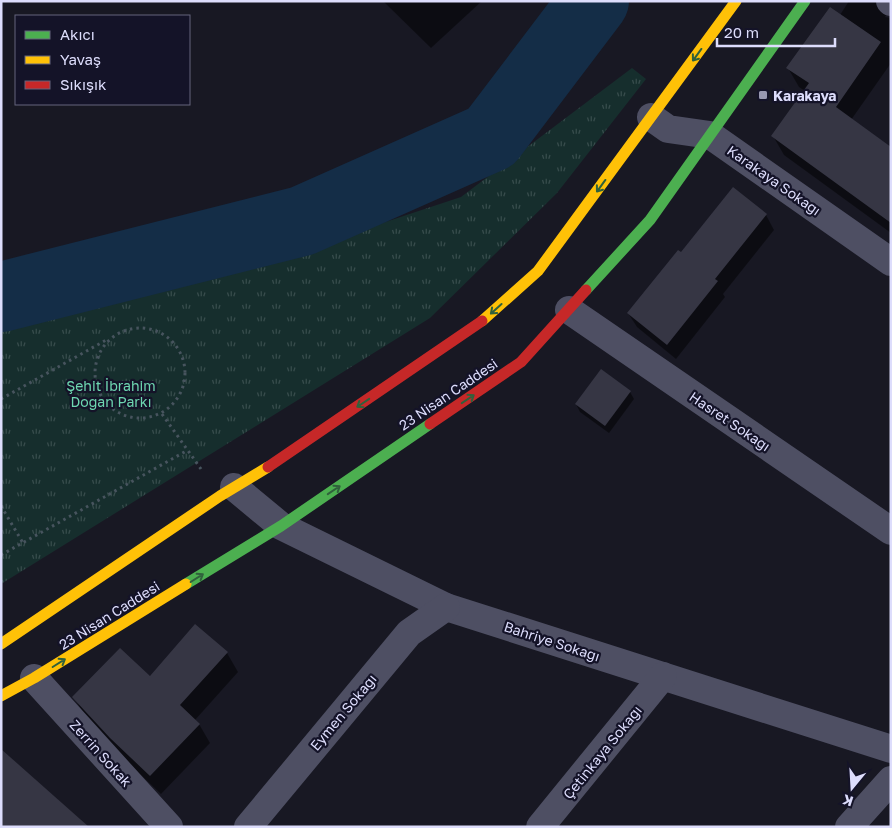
<svg xmlns="http://www.w3.org/2000/svg" width="892" height="828" font-family="'Golos Text',sans-serif">
<style>
.park{fill:url(#park-tufts)}
.shadow{fill:#0007}
.lines{fill:none;stroke-linecap:round;stroke-linejoin:round}
.river{stroke:#142d47;stroke-width:70}
.building{fill:#363644}
.path{stroke:#47545e;stroke-width:3;stroke-dasharray:2.5 4;stroke-linecap:butt}
.street{stroke:#4e4f63;stroke-width:28}
.fast{stroke:#4caf50;stroke-width:11}
.slow{stroke:#ffc107;stroke-width:11}
.jam{stroke:#c62828;stroke-width:11}
.oneway{stroke:#30613c}
.poi-dot{fill:#9898b0;stroke:#141328;stroke-width:2}
.labels{text-anchor:middle;dominant-baseline:central;stroke-width:4.5;stroke-linejoin:round;paint-order:stroke}
.poi-label{font-size:14px;font-weight:bold;fill:#ddddfc;stroke:#141328;text-anchor:start}
.street-label{font-size:14px;fill:#ddddfc;stroke:#141328}
.park-label{font-size:14px;fill:#6ed7b1;stroke:#141328}
</style>
<defs>
<pattern id="park-tufts" width="24" height="20" patternUnits="userSpaceOnUse" patternTransform="scale(1.25)"><rect width="24" height="20" fill="#162e2d"/><path d="M3 7l-1-3M5 7V3M7 7l1-3M15 17l-1-3M17 17v-4M19 17l1-3" fill="none" stroke="#374c4c"/></pattern>
</defs>
<rect width="100%" height="100%" fill="#181823"/>
<path class="park" d="M632,68L646,79L557,193L430,318L1,584V315L120,280L325,242L461,197Z"/>
<g class="shadow">
<path d="M383,1H482L431,48Z"/>
<path d="M849,1H891L890,9L885,17L891,18V63L851,120L891,148V233L784,155L773,136L805,91L799,87L788,68L840,15Z"/>
<path d="M766,215L774,230L723,294L725,297L676,359L637,327L628,313L681,254Z"/>
<path d="M630,392L634,399L609,433L580,412L576,404Z"/>
<path d="M227,653L238,672L195,720L199,724L210,743L161,794L122,757L85,716L74,697L150,678Z"/>
</g>
<g class="lines">
<path class="river" d="M1,297L302,221L491,137L594,1"/>
</g>
<g class="building">
<path d="M830,7L881,42L836,107L891,147V223L771,136L809,83L786,68Z"/>
<path d="M733,187L767,214L715,279L718,281L667,345L627,313L678,250L681,252Z"/>
<path d="M601,369L631,391L605,426L575,404Z"/>
<path d="M195,624L228,652L180,705L200,724L150,776L110,738L72,697L120,648L150,676Z"/>
<path d="M1,749L89,827H1Z"/>
</g>
<g class="lines">
<g class="path">
<circle cx="140" cy="373" r="45"/>
<path d="M1,399L108,339"/>
<path d="M162,414L201,469"/>
<path d="M1,506L23,543"/>
<path d="M1,555L188,450"/>
</g>
<g class="street">
<path d="M890,1L891,2"/>
<path d="M651,117L668,129L710,135L891,262"/>
<path d="M569,310L891,531"/>
<path d="M234,487L281,526L446,607L891,749"/>
<path d="M34,678L169,827"/>
<path d="M248,827L409,633L446,607"/>
<path d="M540,827L663,676"/>
<path d="M849,827L891,780"/>
</g>
<g class="fast">
<path d="M586,290L650,220L805,1"/>
<path d="M186,584L281,526L430,424"/>
</g>
<g class="slow">
<path d="M482,321L538,271L736,1"/>
<path d="M1,644L220,496L268,467"/>
<path d="M1,696L34,678L186,584"/>
</g>
<g class="jam">
<path d="M430,424L521,362L586,290"/>
<path d="M268,467L482,321"/>
</g>
</g>
<defs><path id="oneway-shaft" d="M-6 0H5M1.5-3L5.5 0L1.5 3" fill="none" stroke-width="1.6" stroke-linecap="round" stroke-linejoin="round" transform="scale(1.25)"/></defs>
<g class="oneway">
<use href="#oneway-shaft" transform="translate(697 55) rotate(126)"/>
<use href="#oneway-shaft" transform="translate(601 186) rotate(126)"/>
<use href="#oneway-shaft" transform="translate(496 309) rotate(138)"/>
<use href="#oneway-shaft" transform="translate(468 399) rotate(-34)"/>
<use href="#oneway-shaft" transform="translate(363 403) rotate(146)"/>
<use href="#oneway-shaft" transform="translate(334 490) rotate(-34)"/>
<use href="#oneway-shaft" transform="translate(197 578) rotate(-32)"/>
<use href="#oneway-shaft" transform="translate(59 663) rotate(-32)"/>
</g>
<rect class="poi-dot" x="758" y="90" width="10" height="10" rx="2.5"/>
<g class="labels">
<g class="poi-label">
<text x="773" y="95">Karakaya</text>
</g>
<g class="street-label">
<text transform="translate(774 180) rotate(35)">Karakaya Sokağı</text>
<text transform="translate(448 394) rotate(-34)">23 Nisan Caddesi</text>
<text transform="translate(730 421) rotate(34)">Hasret Sokağı</text>
<text transform="translate(109 615) rotate(-32)">23 Nisan Caddesi</text>
<text transform="translate(552 641) rotate(18)">Bahriye Sokağı</text>
<text transform="translate(343 712) rotate(-50)">Eymen Sokağı</text>
<text transform="translate(602 752) rotate(-51)">Çetinkaya Sokağı</text>
<text transform="translate(101 753) rotate(48)">Zerrin Sokak</text>
</g>
<g class="park-label">
<text x="111" y="385">Şehit İbrahim<tspan x="111" dy="16">Doğan Parkı</tspan></text>
</g>
</g>
<rect width="892" height="828" fill="none" stroke="#ddddfc" stroke-width="5"/>
<rect x="15" y="15" width="175" height="90" fill="#141328" stroke="#64647d"/>
<rect x="25" y="31" width="25" height="8" fill="#4caf50" stroke="#64647d"/>
<text x="60" y="40" font-size="15" fill="#ddddfc">Akıcı</text>
<rect x="25" y="56" width="25" height="8" fill="#ffc107" stroke="#64647d"/>
<text x="60" y="65" font-size="15" fill="#ddddfc">Yavaş</text>
<rect x="25" y="81" width="25" height="8" fill="#c62828" stroke="#64647d"/>
<text x="60" y="90" font-size="15" fill="#ddddfc">Sıkışık</text>
<g transform="translate(852 788) rotate(198)" stroke="#141328" stroke-width="4" paint-order="stroke">
<path d="M0-4L9 19L0 12L-9 19Z" fill="#ddddfc"/>
<text y="-8" font-size="14" font-weight="bold" text-anchor="middle" fill="#ddddfc">K</text>
</g>
<path d="M717 38v8h118v-8" fill="none" stroke="#ddddfc" stroke-width="2.5"/>
<text x="724" y="38" font-size="15" fill="#ddddfc" stroke="#141328" stroke-width="4" paint-order="stroke">20 m</text>
</svg>
